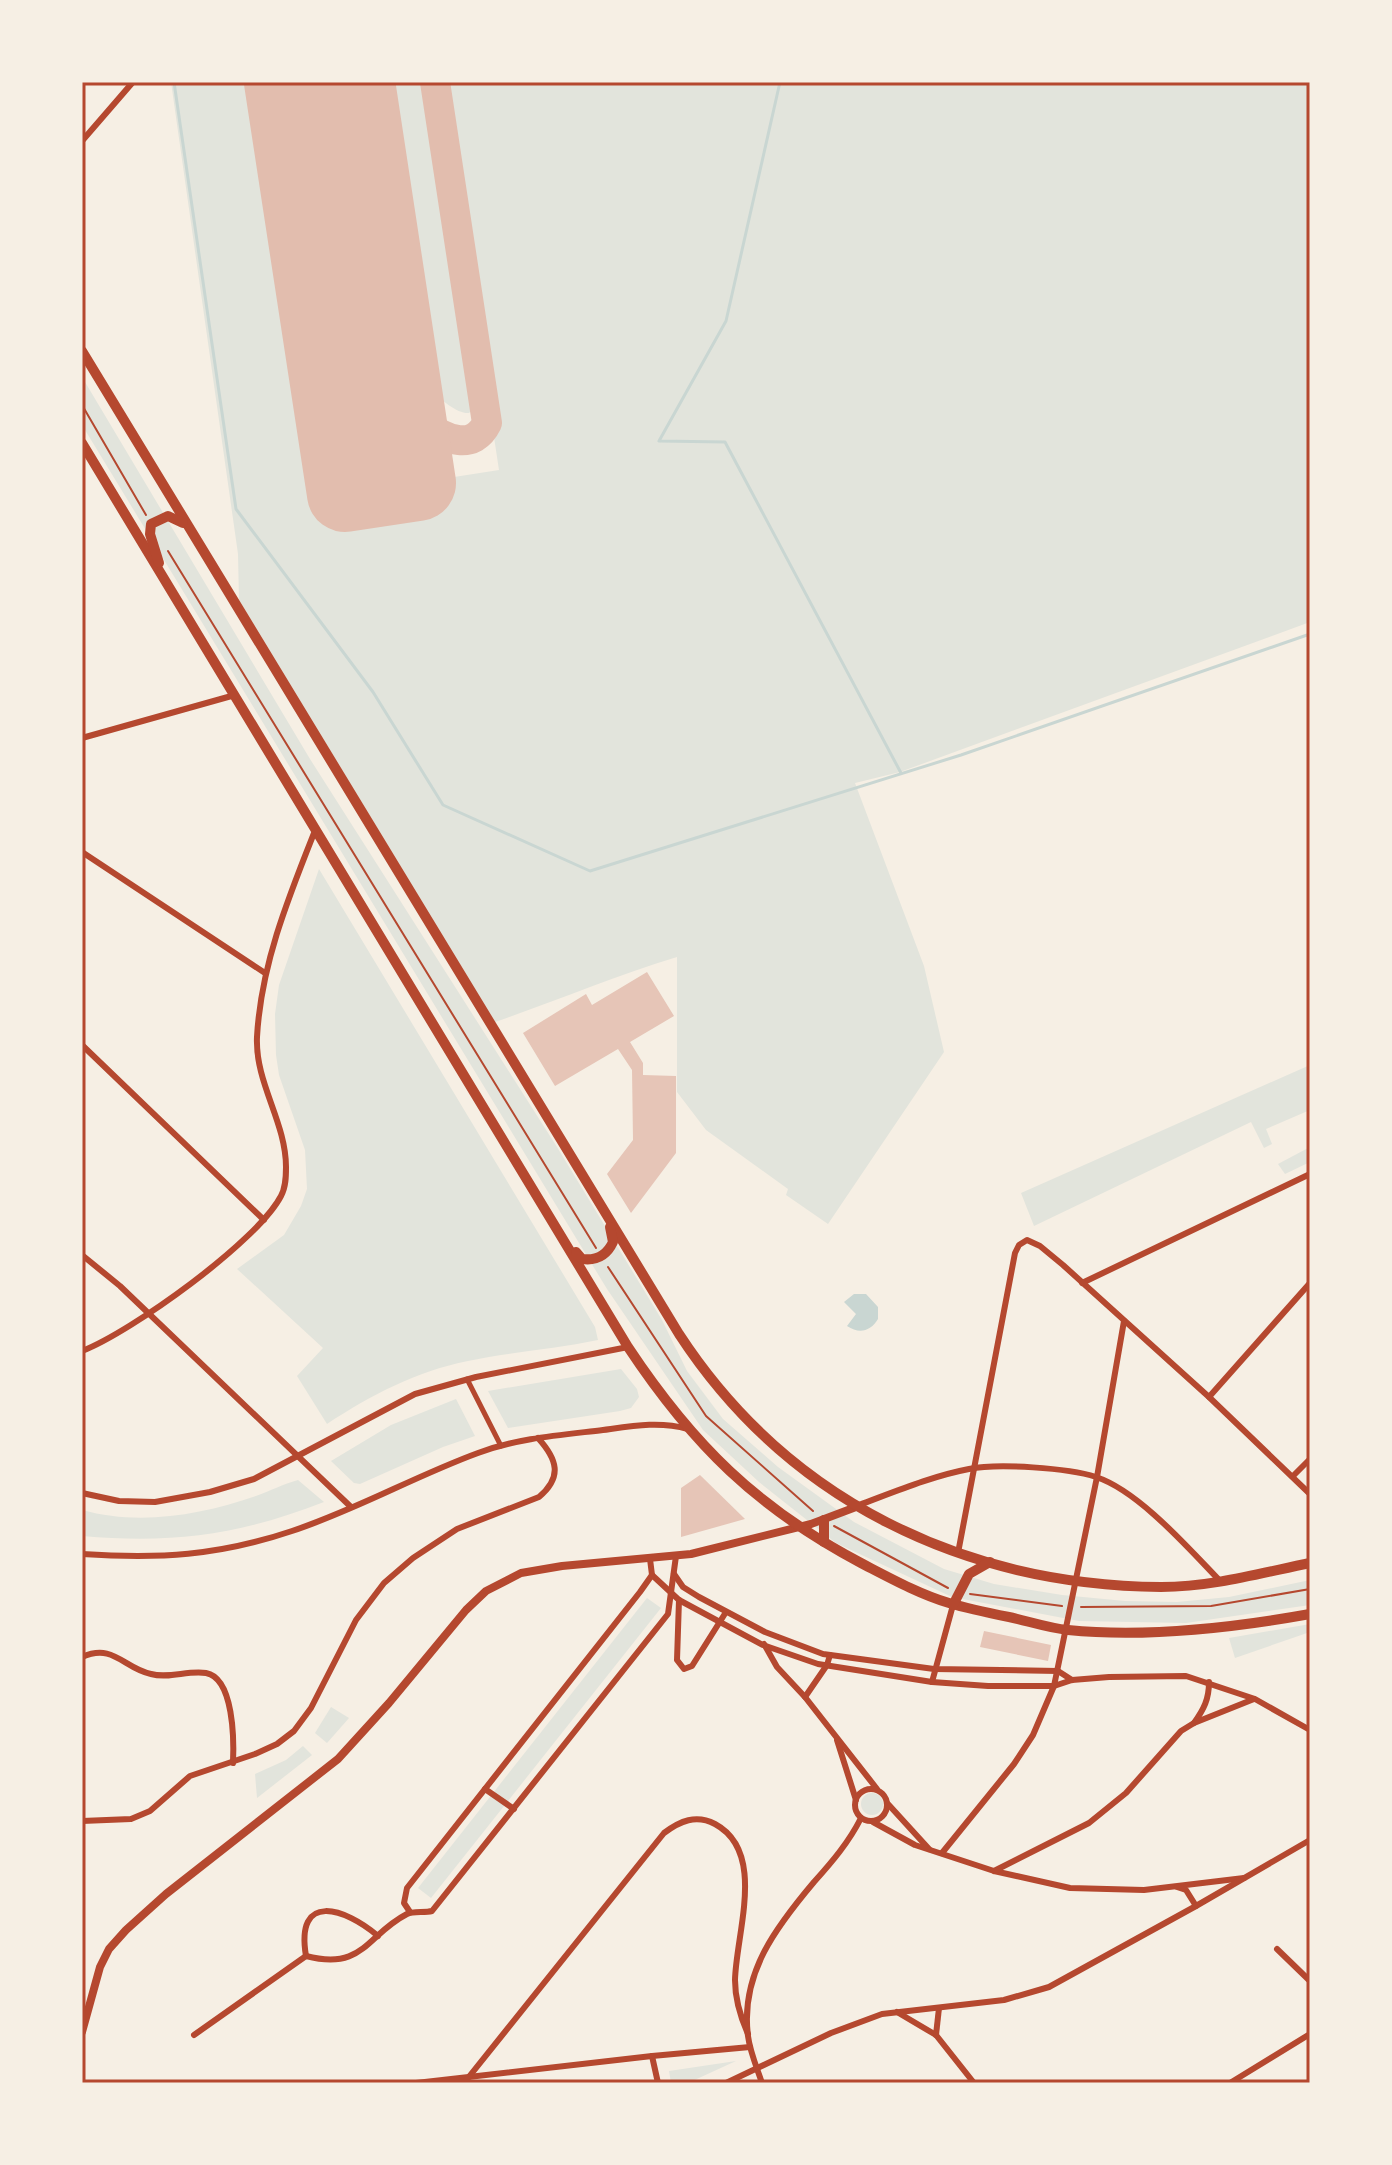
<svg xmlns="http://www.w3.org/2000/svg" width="1392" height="2165" font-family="'Varela Round',sans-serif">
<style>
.green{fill:#e2e4dc}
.water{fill:#c9d6d2}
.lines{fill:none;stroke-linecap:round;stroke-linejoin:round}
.stream{stroke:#c9d6d2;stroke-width:3}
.taxiway{stroke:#e2bdae;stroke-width:30}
.runway{stroke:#e2bdae;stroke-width:76}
.building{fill:#e6c5b7}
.path{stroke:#b5482f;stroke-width:2}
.pedestrian{stroke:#b5482f;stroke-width:5}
.minor{stroke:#b5482f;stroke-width:6}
.tertiary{stroke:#b5482f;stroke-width:8}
.primary{stroke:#b5482f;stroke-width:10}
.neatline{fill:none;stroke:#b5482f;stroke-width:3}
</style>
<rect width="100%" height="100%" fill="#f6efe4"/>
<g class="green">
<path d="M171,82H282L345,494L499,470L440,82H1310V622L900,772L855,783L924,966L944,1052L828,1224L786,1195L788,1189L706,1130L677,1092V957C615,976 556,1001 495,1022L239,600L238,554Z"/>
<path d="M357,82H428L476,399L475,407L469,413C447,415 406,364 398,343Z"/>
<path d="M82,377L310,759L557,1147L662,1320L687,1371L723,1419L778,1467L854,1522L944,1569L994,1584L1062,1595L1125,1601L1177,1602L1229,1597L1310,1580V1605L1186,1623L1079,1621L952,1597L836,1543L759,1482L703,1430L607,1289L82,425Z"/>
<path d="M319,869L595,1327L598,1340C555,1349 511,1352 468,1361C417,1371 371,1395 327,1424L297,1376L323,1348L237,1269L284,1235L301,1206L307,1189L305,1150L279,1075L276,1055L275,1014L279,985Z"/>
<path d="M1310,1065V1110L1266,1129L1272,1144L1264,1148L1251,1122L1034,1226L1021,1193Z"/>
<path d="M1310,1147V1162L1285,1174L1278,1164Z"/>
<path d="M621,1369L637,1389L639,1397L631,1408L620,1411L508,1428L488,1391Z"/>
<path d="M456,1399L475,1436L443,1447L360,1484L354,1483L331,1461L391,1425Z"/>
<path d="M298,1480L324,1502C239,1535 173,1544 82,1536V1510C139,1526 201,1515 256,1496C270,1491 283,1484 298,1480Z"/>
<path d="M647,1598L661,1608L431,1898L418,1888Z"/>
<path d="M1310,1624V1632L1235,1658L1229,1638Z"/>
<path d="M331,1707L349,1718L327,1743L315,1733Z"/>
<path d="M303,1746L312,1755L257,1798L255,1774L286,1760Z"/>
<circle cx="872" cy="1804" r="11"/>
<path d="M736,2061L688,2083H671L669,2071Z"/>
</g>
<path class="water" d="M854,1294H866L878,1307V1319C870,1332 859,1334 847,1326L856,1314L844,1302Z"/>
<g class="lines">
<g class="stream">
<path d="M174,82L236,509L373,692L443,805L590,871L961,755L1310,634"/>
<path d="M780,82L726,321L659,441L725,442L901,773"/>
</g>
<path class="taxiway" d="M351,313C356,329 359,347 367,361C382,387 460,478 487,423L435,82"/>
<path class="runway" d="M282,82L345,494L418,483L357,82"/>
</g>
<g class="building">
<path d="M647,972L674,1016L630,1042L643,1063V1075L676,1076V1153L631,1213L607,1174L633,1140L632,1070L618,1049L555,1086L523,1033L586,994L592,1005Z"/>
<path d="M700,1475L745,1519L681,1537V1488Z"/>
<path d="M984,1631L1051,1645L1048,1661L980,1647Z"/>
</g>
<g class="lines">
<g class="path">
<path d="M82,405L146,515"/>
<path d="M168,551L596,1248"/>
<path d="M608,1267L706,1416L813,1511"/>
<path d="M834,1526L948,1588"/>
<path d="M970,1594L1062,1606"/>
<path d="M1081,1607L1211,1606L1310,1589"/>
</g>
<path class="pedestrian" d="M467,1379L501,1446"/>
<g class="minor">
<path d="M82,141L133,82"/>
<path d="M82,738L235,695"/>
<path d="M82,852L265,973"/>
<path d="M82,1045L264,1220"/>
<path d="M82,1255L120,1286L351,1507"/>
<path d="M1082,1283L1310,1174"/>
<path d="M82,1351C131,1332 257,1242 281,1196C286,1187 286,1176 286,1167C286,1122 255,1083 257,1037C261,964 289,896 316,828"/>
<path d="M1209,1397L1310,1283"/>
<path d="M1293,1476L1310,1459"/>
<path d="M82,1493L119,1501L155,1502L210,1492L254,1479L415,1394L476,1377L628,1347"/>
<path d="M859,1505C894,1492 932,1476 969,1469C998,1463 1068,1468 1096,1477C1139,1491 1190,1550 1221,1582"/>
<path d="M958,1553L1015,1253L1019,1245L1027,1240L1040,1246L1063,1265L1209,1397L1310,1494"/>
<path d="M82,1554C159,1559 218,1556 292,1531C356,1510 415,1476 478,1453C518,1438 561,1435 603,1430C632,1426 659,1421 688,1429"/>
<path d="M674,1574L683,1587L699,1597L765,1632L823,1654L934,1669L1058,1671L1072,1680"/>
<path d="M652,1575L679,1600L763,1645L818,1664L932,1682L988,1686H1054L1072,1680L1109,1677L1186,1676L1255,1699L1310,1730"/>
<path d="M679,1600L677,1660L684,1669L692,1666L726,1612"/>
<path d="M764,1644L777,1667L805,1697L877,1789"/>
<path d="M82,1657C114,1643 123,1668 151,1674C169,1679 188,1670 206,1673C234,1678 234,1741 233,1763"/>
<path d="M932,1682L953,1605"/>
<path d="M805,1697L827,1665L830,1655"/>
<path d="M1194,1723C1204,1709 1209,1699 1209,1682"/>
<path d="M837,1740L856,1800"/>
<circle cx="871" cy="1805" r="16"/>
<path d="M485,1789L514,1809"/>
<path d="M888,1804L929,1849"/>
<path d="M82,1821L131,1819L150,1811L190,1776L255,1754L277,1744L294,1731L311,1708L356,1620L384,1583L413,1558L457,1529L539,1497C563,1477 557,1459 538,1438"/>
<path d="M873,1822L915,1845L994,1871L1070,1888L1144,1890L1244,1878"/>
<path d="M942,1853L1014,1764L1033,1735L1054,1686L1097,1477L1124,1321"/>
<path d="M994,1871L1089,1823L1126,1793L1181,1731L1194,1723L1254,1699"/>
<path d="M1177,1887L1186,1890L1196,1906"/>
<path d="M410,1912L404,1903L407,1888L640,1592L652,1575L650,1559"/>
<path d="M1277,1949L1310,1981"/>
<path d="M306,1956C364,1971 366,1935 407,1914C413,1911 425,1913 432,1911L668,1614L676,1556"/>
<path d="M306,1956C295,1891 345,1908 378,1936"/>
<path d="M897,2012L936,2035L974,2083"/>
<path d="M194,2035L306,1956"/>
<path d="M936,2035L939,2008"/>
<path d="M652,2056L658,2083"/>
<path d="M416,2083L652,2056L750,2047"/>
<path d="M464,2083L664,1833C680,1821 696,1814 715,1824C767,1852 736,1933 735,1980C735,1999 740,2016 748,2034"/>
<path d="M726,2083L831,2033L882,2014L1004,2000L1049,1987L1196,1906L1310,1840"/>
<path d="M762,2083C757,2068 750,2052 748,2036C740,1974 776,1927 814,1882C832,1862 849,1842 861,1818"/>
<path d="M1230,2083L1310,2034"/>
</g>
<path class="tertiary" d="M82,2032L100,1967L109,1949L126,1930L166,1894L338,1759L389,1703L466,1610L486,1591L521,1573L562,1566L691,1554L811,1524L856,1507"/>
<g class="primary">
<path d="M82,351L679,1334C788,1501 964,1585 1161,1587C1212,1587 1261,1573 1310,1563"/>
<path d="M82,443L628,1347C693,1445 757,1508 861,1563C890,1578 919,1594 949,1603C969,1609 989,1613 1009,1617C1028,1621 1048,1628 1068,1630C1147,1638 1232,1628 1310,1614"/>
<path d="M159,563L150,534L151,524L168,516L183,523"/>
<path d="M576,1252L582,1259C597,1261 607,1255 613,1242L610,1227"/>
<path d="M824,1542V1520"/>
<path d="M953,1605L969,1574L990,1562"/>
</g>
</g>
<rect width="1392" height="2165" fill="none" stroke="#f6efe4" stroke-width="168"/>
<rect x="84" y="84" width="1224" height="1997" class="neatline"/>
</svg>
